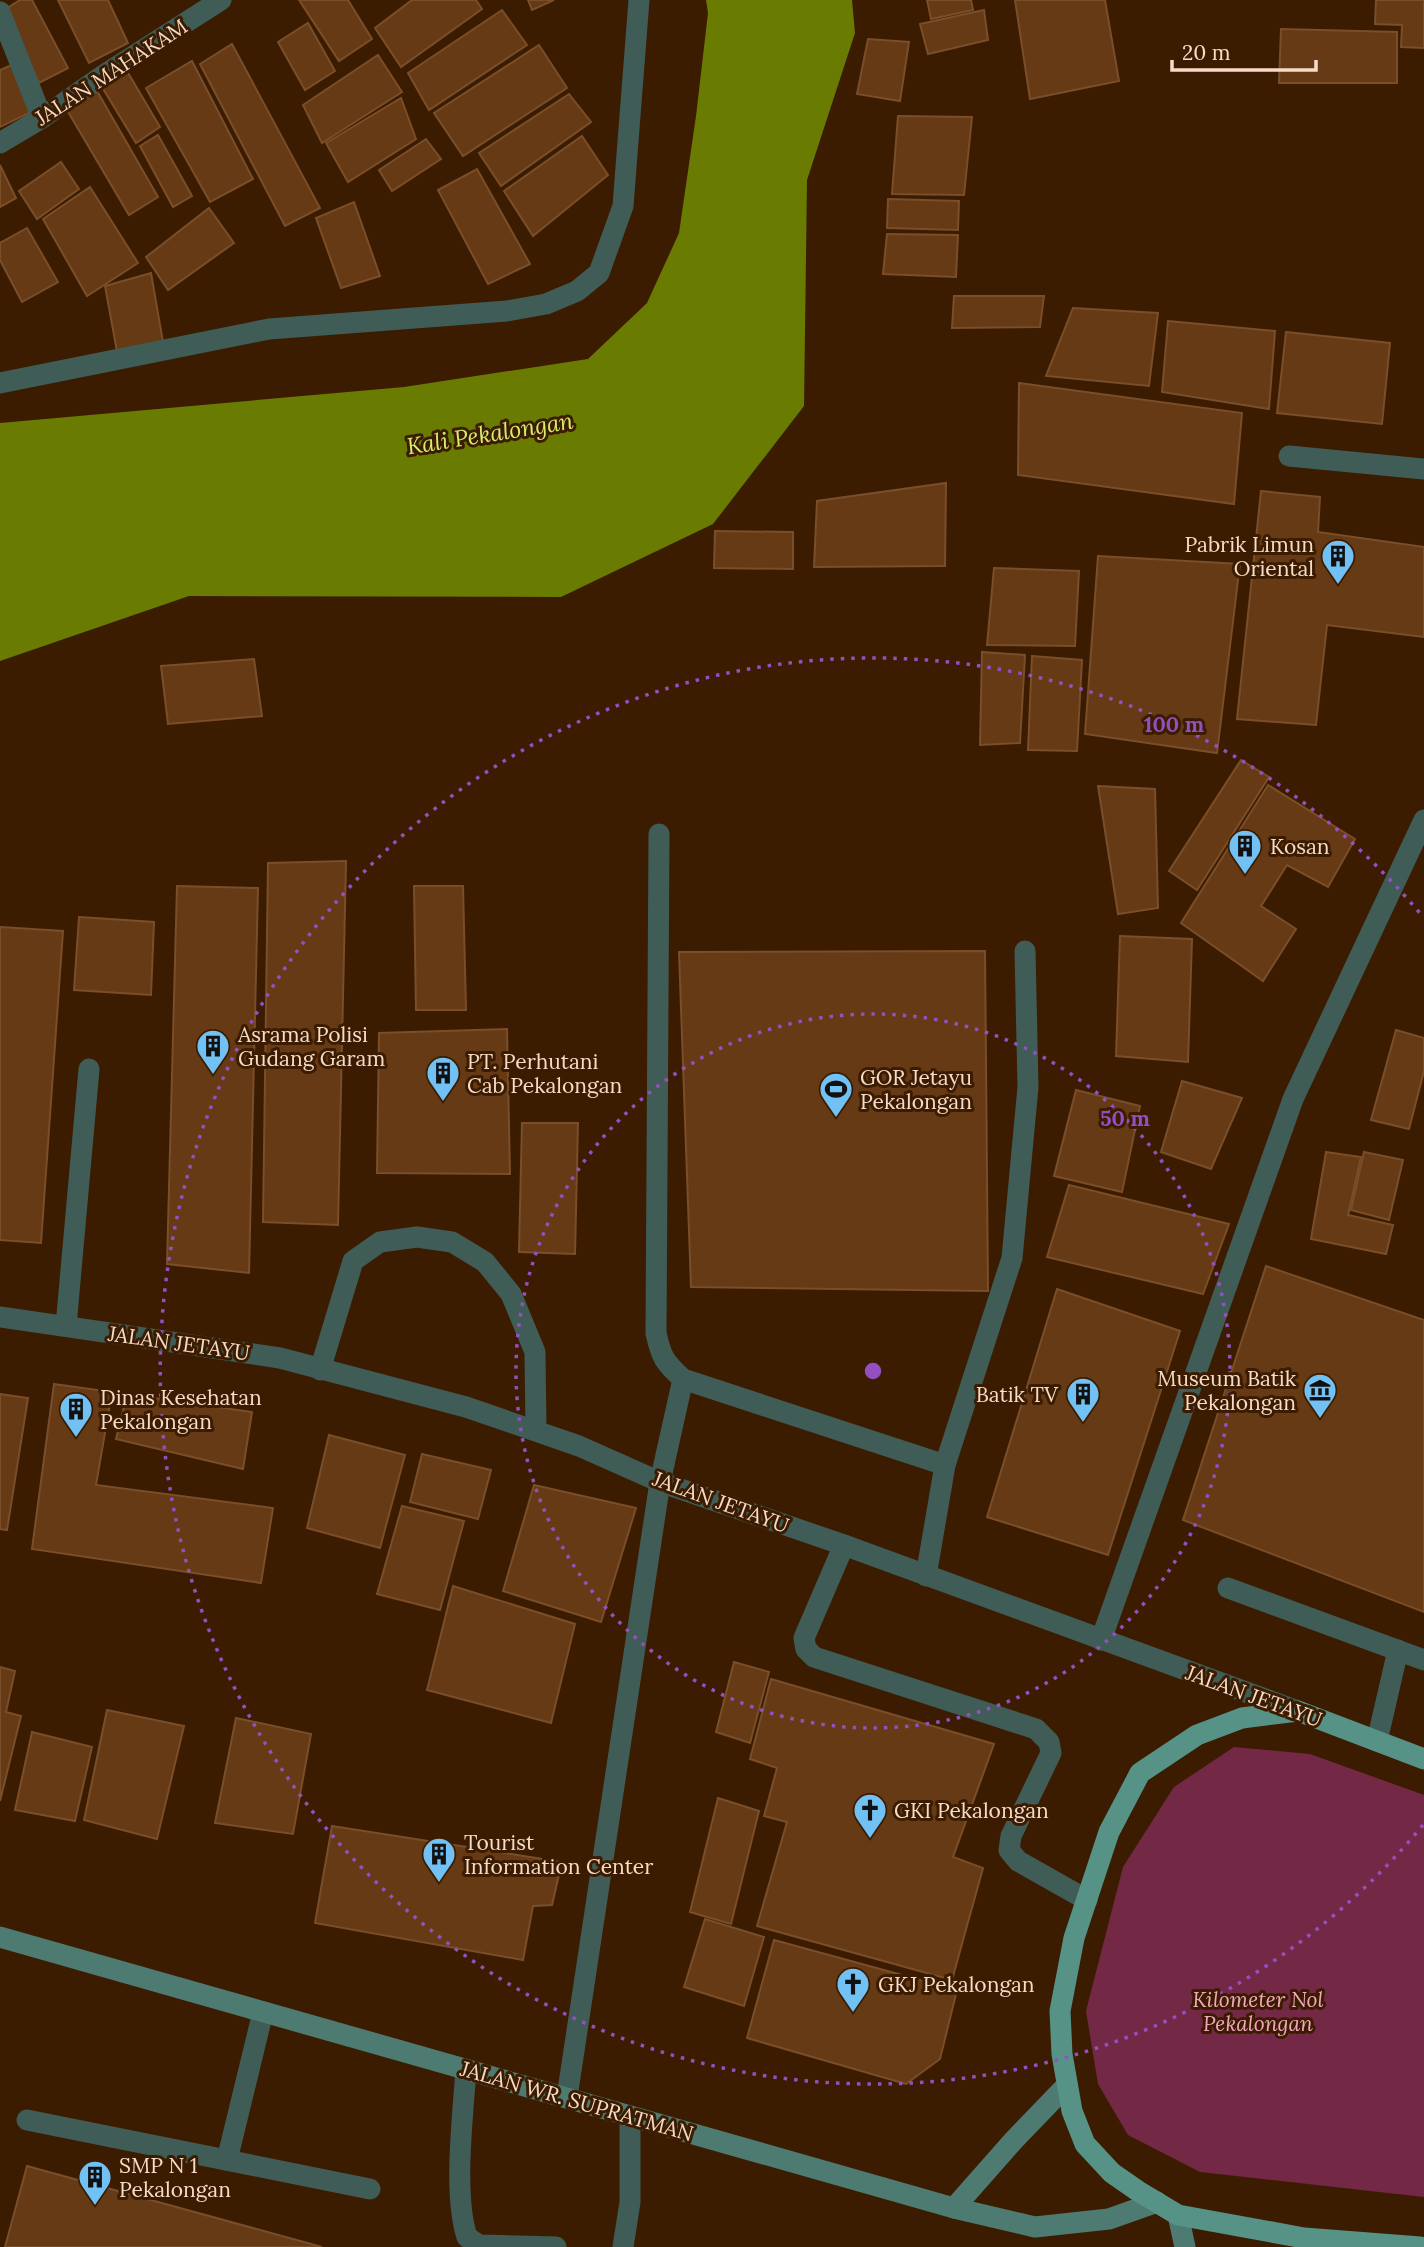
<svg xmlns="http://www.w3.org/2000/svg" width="1424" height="2247" font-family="Lora,serif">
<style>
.green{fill:#732946}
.water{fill:#6a7b02}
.building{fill:#653a14;stroke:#7a4e29;stroke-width:2}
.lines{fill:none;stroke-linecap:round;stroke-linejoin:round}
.lane{stroke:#405c56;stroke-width:21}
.street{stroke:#405c56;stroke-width:21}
.secondary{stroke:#4d7b71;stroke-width:21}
.primary{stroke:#569386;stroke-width:21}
.ring{fill:none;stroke:#944fc1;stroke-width:3.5;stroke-dasharray:3.5 7}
.labels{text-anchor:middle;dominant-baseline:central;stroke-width:6;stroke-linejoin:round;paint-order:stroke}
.street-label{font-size:21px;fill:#f6dbc8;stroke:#3b1c00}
.poi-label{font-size:21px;fill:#f6dbc8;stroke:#3b1c00;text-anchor:start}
.park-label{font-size:21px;font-style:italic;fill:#f3a7bf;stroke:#3b1c00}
.water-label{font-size:23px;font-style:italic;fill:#d5ee6c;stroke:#3b1c00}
.centre{fill:#944fc1;stroke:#3b1c00;stroke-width:3.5}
.ring-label{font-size:21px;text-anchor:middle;font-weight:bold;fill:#944fc1;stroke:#3b1c00;stroke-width:6;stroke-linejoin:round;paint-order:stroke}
</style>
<rect width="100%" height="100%" fill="#3b1c00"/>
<path class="green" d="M1234,1747L1310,1754L1424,1795V2197L1200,2172L1128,2135L1098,2084L1086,2011L1123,1867L1174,1787Z"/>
<path class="water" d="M706,0H852L855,33L807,180L804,406L713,524L561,597L189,596L0,661V423L404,387L588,359L647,303L679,233L696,116L708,13Z"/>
<g class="building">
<path d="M20,0H32L68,68L39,83L1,12Z"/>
<path d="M58,0H108L128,43L89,63Z"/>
<path d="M299,0H348L372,39L339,61Z"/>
<path d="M412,0H476L482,9L401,67L375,28Z"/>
<path d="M528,0H554L532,10Z"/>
<path d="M927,0H971L973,10L931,19Z"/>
<path d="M1015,0H1105L1119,81L1030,99Z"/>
<path d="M1376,0H1424V48L1401,47L1402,25L1375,24Z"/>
<path d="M502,10L527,45L429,110L408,73Z"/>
<path d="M984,10L988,40L928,54L920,24Z"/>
<path d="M308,23L335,71L305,90L278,42Z"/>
<path d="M1281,29L1397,32V83H1279Z"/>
<path d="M868,39L909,42L900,101L857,94Z"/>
<path d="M232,44L320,208L285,226L200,64Z"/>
<path d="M539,45L567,88L463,156L434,113Z"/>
<path d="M378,55L402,92L322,143L303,105Z"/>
<path d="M192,61L253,179L210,202L146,88Z"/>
<path d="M16,63L31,112L0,127V70Z"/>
<path d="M127,71L160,127L136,143L102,87Z"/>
<path d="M97,91L158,197L129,215L67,110Z"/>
<path d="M569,94L591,122L501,186L479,153Z"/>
<path d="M401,98L416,139L348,182L326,143Z"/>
<path d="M898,116L972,117L964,195L892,194Z"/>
<path d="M158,135L192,196L173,207L140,146Z"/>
<path d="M582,136L608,175L533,236L504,191Z"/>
<path d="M426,139L441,159L392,191L379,170Z"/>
<path d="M61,162L79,189L37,219L19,191Z"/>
<path d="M0,165L16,198L0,207Z"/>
<path d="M477,169L530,264L488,284L438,190Z"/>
<path d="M90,187L138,263L87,296L43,219Z"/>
<path d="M888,199L959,201L958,230L887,228Z"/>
<path d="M354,202L380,276L341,288L316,218Z"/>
<path d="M209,208L234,243L168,290L146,257Z"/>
<path d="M27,228L58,282L22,302L0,260V243Z"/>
<path d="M887,234L958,235L956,277L883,274Z"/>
<path d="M151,273L164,348L118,357L105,286Z"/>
<path d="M954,296H1044L1040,327L952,328Z"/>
<path d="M1073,308L1158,313L1149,386L1046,376Z"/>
<path d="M1168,321L1275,331L1269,409L1162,392Z"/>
<path d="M1286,332L1390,343L1382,424L1277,413Z"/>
<path d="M1019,383L1242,413L1234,504L1018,475Z"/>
<path d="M946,483L945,566L814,567L817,501Z"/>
<path d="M1261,491L1320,497L1318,532L1424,547V637L1327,625L1316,725L1237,719Z"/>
<path d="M715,531L793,532V569L714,568Z"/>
<path d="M1098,556L1240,564L1217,753L1085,734Z"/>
<path d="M994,568L1079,571L1075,646L987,645Z"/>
<path d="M982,652L1025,655L1020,743L980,745Z"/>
<path d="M1032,656L1082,660L1077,751L1028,750Z"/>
<path d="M254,659L262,716L168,724L161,666Z"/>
<path d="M1241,760L1269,777L1197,890L1169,871Z"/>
<path d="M1268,785L1355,839L1328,887L1287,865L1261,906L1296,929L1263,981L1181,923Z"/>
<path d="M1098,786L1155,789L1158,908L1118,914Z"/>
<path d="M346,861L338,1225L263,1222L268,863Z"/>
<path d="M177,886L258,888L249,1273L167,1264Z"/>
<path d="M414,886H463L466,1010H416Z"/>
<path d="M79,917L154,922L151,995L74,990Z"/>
<path d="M0,927L63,931L41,1243L0,1240Z"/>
<path d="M1120,936L1192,939L1188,1062L1116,1056Z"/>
<path d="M985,951L988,1291L691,1287L679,952Z"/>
<path d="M507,1029L510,1174L377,1173L379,1033Z"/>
<path d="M1396,1030L1424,1038V1071L1409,1129L1371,1120Z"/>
<path d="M1182,1081L1242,1098L1211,1169L1161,1152Z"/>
<path d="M1076,1090L1140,1106L1122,1192L1054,1176Z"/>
<path d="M522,1123H578L575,1254L519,1252Z"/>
<path d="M1326,1152L1361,1157L1348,1215L1393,1225L1386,1254L1311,1239Z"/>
<path d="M1364,1152L1403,1160L1389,1220L1351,1210Z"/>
<path d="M1069,1185L1229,1224L1203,1294L1047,1257Z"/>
<path d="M1266,1266L1424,1320V1612L1183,1520Z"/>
<path d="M1057,1289L1180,1331L1108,1555L987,1517Z"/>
<path d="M54,1384L112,1392L96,1485L273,1508L261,1583L32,1549Z"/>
<path d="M0,1394L28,1398L7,1530L0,1529Z"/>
<path d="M127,1394L252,1412L243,1469L116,1439Z"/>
<path d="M329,1435L405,1455L380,1548L307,1528Z"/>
<path d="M422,1454L491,1470L478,1519L410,1502Z"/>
<path d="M534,1485L636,1508L601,1622L503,1591Z"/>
<path d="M402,1506L464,1521L440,1610L377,1594Z"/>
<path d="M453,1586L575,1624L551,1723L427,1690Z"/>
<path d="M734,1662L769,1672L750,1743L716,1732Z"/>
<path d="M0,1667L15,1671L6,1712L21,1716L0,1801Z"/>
<path d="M771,1679L994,1744L953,1857L983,1868L952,1980L757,1926L787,1822L764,1816L777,1768L750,1759Z"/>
<path d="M107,1710L184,1726L157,1839L84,1820Z"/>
<path d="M236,1718L311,1734L293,1834L215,1823Z"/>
<path d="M32,1732L92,1747L75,1821L15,1810Z"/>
<path d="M718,1798L759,1811L731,1924L690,1912Z"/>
<path d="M332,1826L562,1862L552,1905L533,1906L523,1960L315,1923Z"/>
<path d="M705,1919L764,1937L744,2006L684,1987Z"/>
<path d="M774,1940L957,1990L940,2059L906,2084L747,2038Z"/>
<path d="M27,2166L322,2247H5Z"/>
</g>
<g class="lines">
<g class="lane">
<path d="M659,834L656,1333C661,1357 665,1363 683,1379L945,1465"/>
<path d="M66,1326L89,1069"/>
<path d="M320,1370L353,1261L380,1242L417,1237L452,1242L485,1262L511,1294L535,1352L536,1430"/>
<path d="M660,1482L683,1379"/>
<path d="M844,1545L804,1638L806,1649L814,1657L1036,1729L1049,1742L1051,1753L1011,1836L1009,1850L1018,1861L1087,1900"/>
<path d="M926,1576L945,1465L1012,1258L1028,1087L1025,951"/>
<path d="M1228,1588L1424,1660"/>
<path d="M1377,1741L1398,1650"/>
<path d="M466,2069C463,2116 453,2194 467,2237L479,2245L556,2247"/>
<path d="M27,2120L370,2189"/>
<path d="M227,2160L263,2012"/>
<path d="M623,2247L630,2202V2116"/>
</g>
<g class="street">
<path d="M0,12L42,118"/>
<path d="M0,143L42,118L102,76L221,0"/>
<path d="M0,383L269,329L507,311L546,304L577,291L599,273L623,206L639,0"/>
<path d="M1289,456L1424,469"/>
<path d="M0,1317L280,1358L466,1407L579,1446L660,1482L844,1545L1298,1711"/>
<path d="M1101,1640L1293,1099L1424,820"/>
<path d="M567,2097L660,1482"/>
</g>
<g class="secondary">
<path d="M0,1937L954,2208L1035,2227L1109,2219L1157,2202"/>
<path d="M954,2208L1014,2140L1067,2085"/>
<path d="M1178,2215L1185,2247"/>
</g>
<path class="primary" d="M1420,2247L1304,2238L1178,2215L1138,2191L1112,2173L1085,2144L1072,2111L1062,2054L1060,2011L1074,1938L1109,1832L1140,1773L1197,1735L1242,1718L1298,1711L1424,1759"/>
</g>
<g class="ring">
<circle cx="873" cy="1371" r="357"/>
<path d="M1423 1825A713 713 0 1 1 1423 917"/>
</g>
<defs>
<symbol id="building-pin" viewBox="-11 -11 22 30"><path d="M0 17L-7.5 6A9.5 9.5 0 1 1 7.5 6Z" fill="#72c1f5" stroke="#3b1c00"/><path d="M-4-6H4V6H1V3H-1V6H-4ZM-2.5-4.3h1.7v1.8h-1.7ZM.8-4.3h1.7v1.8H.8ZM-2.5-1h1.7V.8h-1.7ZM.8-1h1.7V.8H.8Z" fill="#111"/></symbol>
<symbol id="stadium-pin" viewBox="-11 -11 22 30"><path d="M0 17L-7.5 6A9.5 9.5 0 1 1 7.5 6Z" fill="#72c1f5" stroke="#3b1c00"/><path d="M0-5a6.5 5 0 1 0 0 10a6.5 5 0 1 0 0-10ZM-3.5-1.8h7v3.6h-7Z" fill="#111"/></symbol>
<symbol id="museum-pin" viewBox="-11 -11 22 30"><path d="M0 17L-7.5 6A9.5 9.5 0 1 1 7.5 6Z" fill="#72c1f5" stroke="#3b1c00"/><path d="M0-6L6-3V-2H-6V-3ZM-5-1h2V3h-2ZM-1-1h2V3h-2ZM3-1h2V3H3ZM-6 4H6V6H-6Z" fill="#111"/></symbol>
<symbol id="church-pin" viewBox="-11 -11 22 30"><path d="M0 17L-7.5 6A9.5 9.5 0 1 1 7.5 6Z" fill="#72c1f5" stroke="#3b1c00"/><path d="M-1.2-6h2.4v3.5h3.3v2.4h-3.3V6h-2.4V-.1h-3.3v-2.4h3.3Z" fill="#111"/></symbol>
</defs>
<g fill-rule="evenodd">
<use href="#building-pin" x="1319" y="537" width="38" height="52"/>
<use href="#building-pin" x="1226" y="827" width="38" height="52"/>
<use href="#building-pin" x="194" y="1027" width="38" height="52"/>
<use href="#building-pin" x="424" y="1054" width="38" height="52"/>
<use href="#stadium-pin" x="817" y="1070" width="38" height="52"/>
<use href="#museum-pin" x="1301" y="1371" width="38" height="52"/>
<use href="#building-pin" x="1064" y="1375" width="38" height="52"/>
<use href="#building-pin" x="57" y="1390" width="38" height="52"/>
<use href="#church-pin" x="851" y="1791" width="38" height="52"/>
<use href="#building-pin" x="420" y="1835" width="38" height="52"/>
<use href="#church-pin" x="834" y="1965" width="38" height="52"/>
<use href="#building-pin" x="76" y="2158" width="38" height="52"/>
</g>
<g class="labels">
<g class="street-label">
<text transform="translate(111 72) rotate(-33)">JALAN MAHAKAM</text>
<text transform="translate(179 1343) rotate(8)">JALAN JETAYU</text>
<text transform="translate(721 1502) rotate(20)">JALAN JETAYU</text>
<text transform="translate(1254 1696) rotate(20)">JALAN JETAYU</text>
<text transform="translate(577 2101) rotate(16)">JALAN WR. SUPRATMAN</text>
</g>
<g class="poi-label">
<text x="1314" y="544" text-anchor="end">Pabrik Limun<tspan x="1314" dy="24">Oriental</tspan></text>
<text x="1270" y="846">Kosan</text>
<text x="238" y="1034">Asrama Polisi<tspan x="238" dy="24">Gudang Garam</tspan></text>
<text x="467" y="1061">PT. Perhutani<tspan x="467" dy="24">Cab Pekalongan</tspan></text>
<text x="860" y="1077">GOR Jetayu<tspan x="860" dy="24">Pekalongan</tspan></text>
<text x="1296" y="1378" text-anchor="end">Museum Batik<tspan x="1296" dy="24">Pekalongan</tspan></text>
<text x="1058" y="1394" text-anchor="end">Batik TV</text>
<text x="100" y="1397">Dinas Kesehatan<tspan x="100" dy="24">Pekalongan</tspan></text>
<text x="894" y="1810">GKI Pekalongan</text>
<text x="464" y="1842">Tourist<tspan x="464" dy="24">Information Center</tspan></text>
<text x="878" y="1984">GKJ Pekalongan</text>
<text x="119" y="2165">SMP N 1<tspan x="119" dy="24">Pekalongan</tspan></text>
</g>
<g class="park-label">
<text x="1258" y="1999">Kilometer Nol<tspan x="1258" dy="24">Pekalongan</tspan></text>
</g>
<g class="water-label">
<text transform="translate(490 433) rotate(-9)">Kali Pekalongan</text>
</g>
</g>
<circle cx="873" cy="1371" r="10" class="centre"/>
<g class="ring-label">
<text x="1174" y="732">100 m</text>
<text x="1125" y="1126">50 m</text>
</g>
<path d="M1172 60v10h144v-10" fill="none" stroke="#f6dbc8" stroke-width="3.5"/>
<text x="1182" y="60" font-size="21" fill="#f6dbc8" stroke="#3b1c00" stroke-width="5" paint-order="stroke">20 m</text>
</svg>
